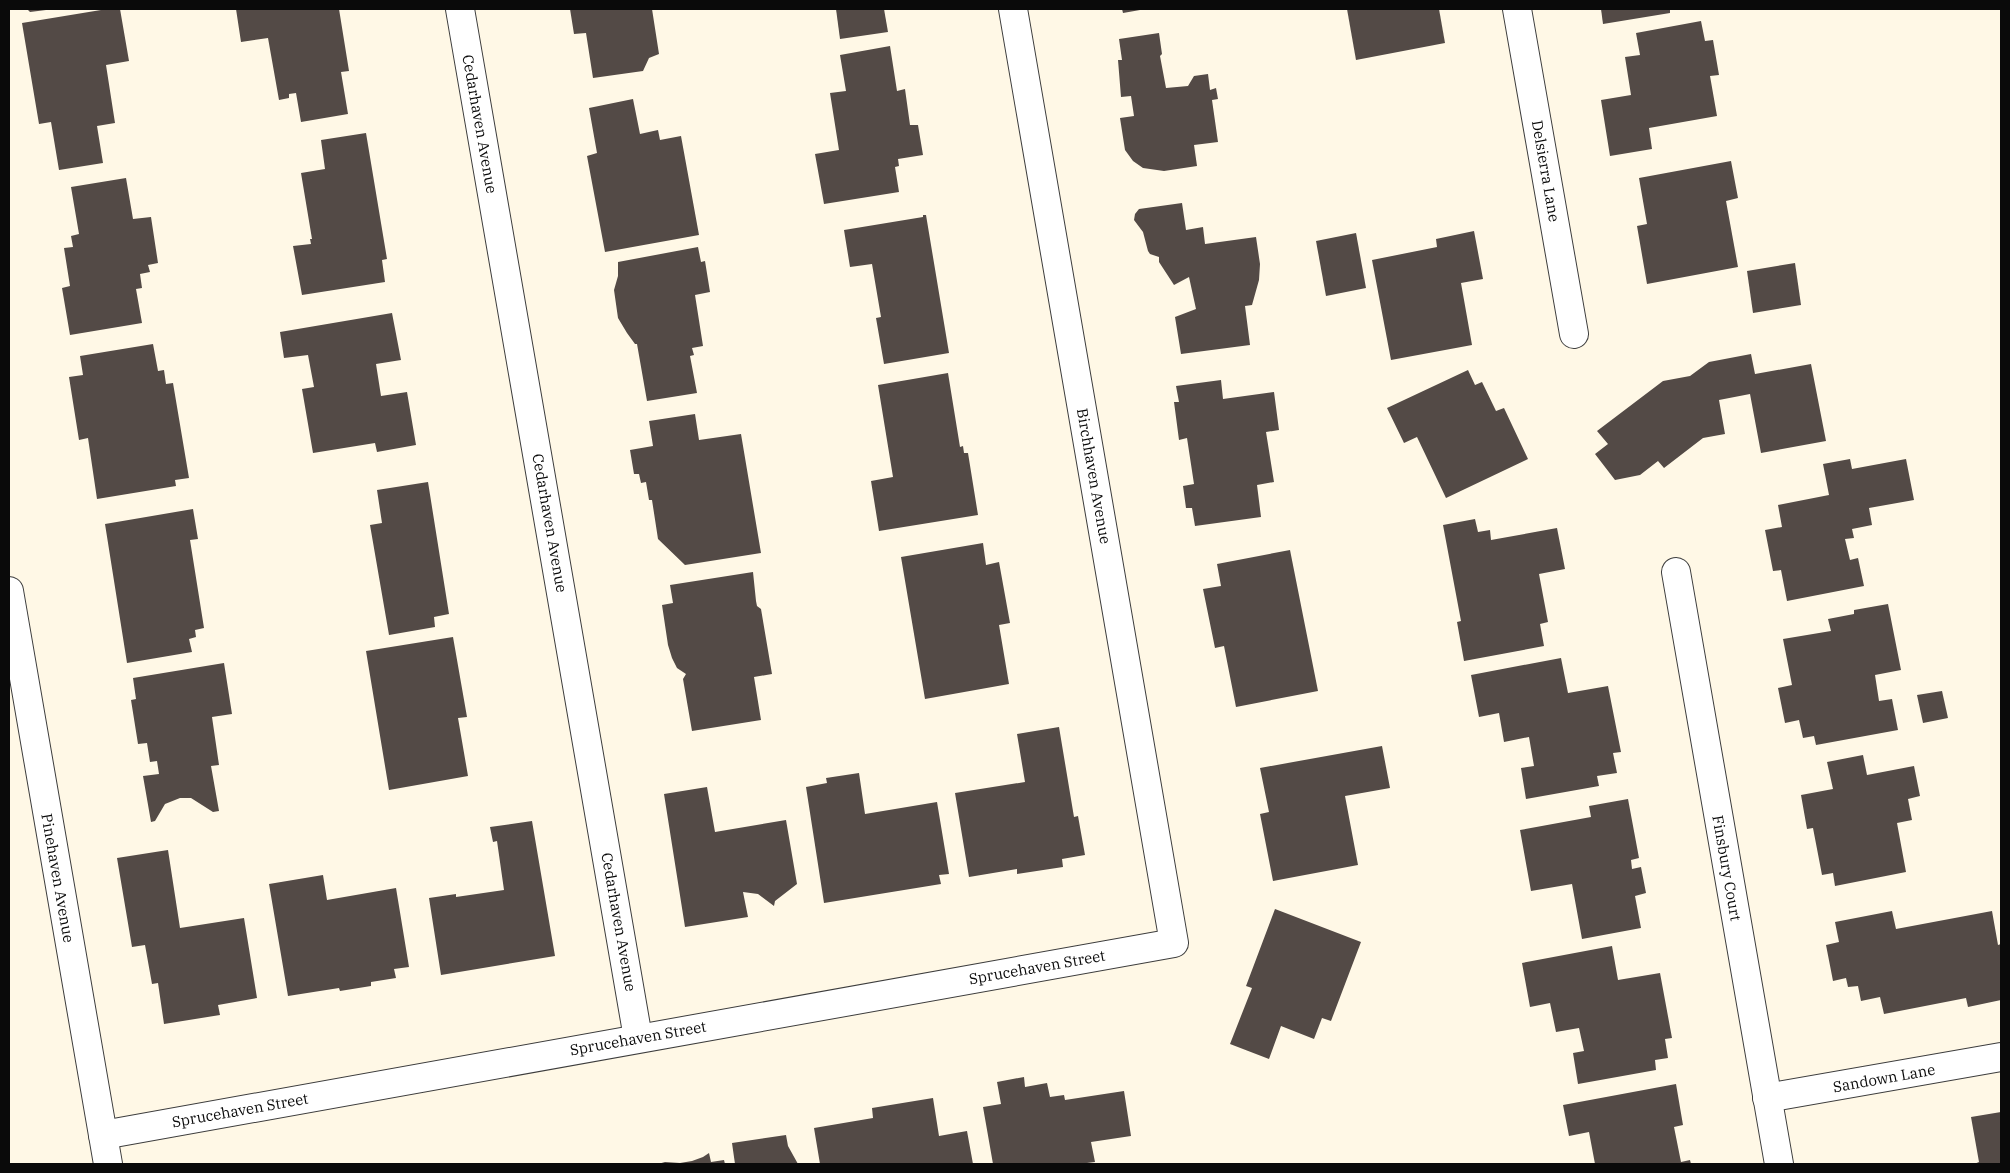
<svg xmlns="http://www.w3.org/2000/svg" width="2010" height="1173" font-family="'IBM Plex Serif',serif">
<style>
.building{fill:#534a46}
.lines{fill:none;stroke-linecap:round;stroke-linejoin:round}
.minor-casing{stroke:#3d3d3d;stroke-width:30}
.minor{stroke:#fff;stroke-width:28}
.labels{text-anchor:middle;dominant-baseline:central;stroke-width:5;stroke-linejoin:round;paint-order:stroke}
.street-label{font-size:15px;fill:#0a0a0a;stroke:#fff}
</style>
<rect width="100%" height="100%" fill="#fff8e6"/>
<g class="building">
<path d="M27,9H46V10L30,12Z"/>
<path d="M107,9H120L129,61L106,65L115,123L97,126L103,163L59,170L51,122L39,124L22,23Z"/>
<path d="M236,9H339L349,71L341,72L348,114L301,122L296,93L289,94V98L279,100L268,38L241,42Z"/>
<path d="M570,9H652L659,54L649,58L643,71L593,78L586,33L574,34Z"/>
<path d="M836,9H884L888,32L840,39Z"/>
<path d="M1122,9H1140V10L1123,13Z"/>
<path d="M1347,9H1439L1445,43L1356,60Z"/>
<path d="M1601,9H1670V13L1603,24Z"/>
<path d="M1701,21L1705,41L1713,40L1719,75L1710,76L1717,116L1649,128L1652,149L1610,156L1601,100L1631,95L1625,57L1640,55L1636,33Z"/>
<path d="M1159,33L1162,54L1160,56L1166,88L1188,86L1194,76L1208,74L1210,90L1216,88L1218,99L1212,100L1218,142L1194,145L1197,166L1164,171L1143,168L1133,161L1125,150L1120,118L1134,116L1131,96L1121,97L1118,60H1122L1119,39Z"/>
<path d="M890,46L897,91L905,89L910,125H918L923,155L898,159L899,166L895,167L899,192L824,204L815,154L839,150L830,93L846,91L840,55Z"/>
<path d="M633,99L640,134L658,130L660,140L681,136L699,235L605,252L587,156L597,153L589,108Z"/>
<path d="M366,133L387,259L382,260L385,282L302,295L293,246L311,244L310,239H312L301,173L325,169L321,140Z"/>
<path d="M1731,161L1738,198L1726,201L1738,267L1647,284L1637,226L1647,224L1639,178Z"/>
<path d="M126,178L133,219L151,217L158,263L148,265L150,272L140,274L142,288L136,289L142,323L70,335L62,288L70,286L64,248L73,247L71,236L79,234L71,187Z"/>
<path d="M1182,203L1186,230L1203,227L1205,244L1256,237L1260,264L1259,280L1252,305L1245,306L1250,345L1181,354L1175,317L1196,309L1189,277L1174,285L1159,262V257L1150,254L1148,251L1143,232L1134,220L1135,214L1139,209Z"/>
<path d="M923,215H926L949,353L884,364L876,318L881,317L872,264L850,267L844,230L923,217Z"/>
<path d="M1474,231L1483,279L1461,283L1472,345L1391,360L1372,260L1437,247L1436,239Z"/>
<path d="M1356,233L1366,288L1326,296L1316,241Z"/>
<path d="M698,247L701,262L705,261L710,292L695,295L703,346L692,348L694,355L690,356L697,393L647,401L637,344H635L627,333L618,318L614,290L618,276V262Z"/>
<path d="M1795,263L1801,305L1753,313L1747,271Z"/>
<path d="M392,313L401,360L376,364L381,396L407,392L416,445L377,452L375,443L313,453L302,389L314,387L308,355L284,358L280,332Z"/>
<path d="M153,344L158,371L164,370L166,384L173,383L189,478L175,480L176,486L97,499L88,438L79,440L69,377L83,375L80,356Z"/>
<path d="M1751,354L1755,374L1811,364L1826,441L1761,453L1750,394L1719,400L1725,434L1703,438L1664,468L1658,461L1640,475L1615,480L1595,454L1608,444L1597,431L1663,381L1690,376L1709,362Z"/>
<path d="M1468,370L1475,385L1482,382L1496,411L1504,408L1528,459L1446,498L1417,437L1404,443L1387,408Z"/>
<path d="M948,373L960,447L963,446L964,453H968L978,515L879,531L871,481L893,477L878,385Z"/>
<path d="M1221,380L1223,399L1274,392L1279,430L1266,432L1274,482L1257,485L1261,517L1195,526L1192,508H1186L1183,486L1194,484L1187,438L1179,440L1174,402H1179L1176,386Z"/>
<path d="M695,414L699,440L741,434L761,553L685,565L658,539L652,500H649L646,482L641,483L639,474H634L630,450L653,446L649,421Z"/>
<path d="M1850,459L1852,469L1906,459L1914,500L1869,508L1872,525L1852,529L1854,538L1845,539L1850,560L1858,558L1864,586L1787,601L1781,570L1773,571L1765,530L1782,527L1778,505L1829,495L1823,464Z"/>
<path d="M428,482L449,614L434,617L435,627L389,635L370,525L382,523L377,490Z"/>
<path d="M193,509L198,539L190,540L204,628L195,630L196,637L189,639L192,652L127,663L105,524Z"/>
<path d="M1475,519L1478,532L1490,530L1491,540L1557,528L1565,569L1539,574L1548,622L1540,624L1544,646L1464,661L1457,622L1461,621L1443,525Z"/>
<path d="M983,543L986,565L999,562L1010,623L999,625L1009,684L925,699L901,557Z"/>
<path d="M1290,550L1318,691L1236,707L1224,646L1215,648L1203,589L1221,586L1217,564Z"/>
<path d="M753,572L756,601L757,606L761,609L772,674L754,677L761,720L692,731L683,679L686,674L677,668L672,658L668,645L662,605L673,603L670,585Z"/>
<path d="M1888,604L1901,670L1875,675L1879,701L1892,699L1898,730L1816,745L1814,736L1803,738L1799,720L1785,723L1778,688L1792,685L1783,639L1831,631L1828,619L1854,614V610Z"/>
<path d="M453,637L467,717L458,718L468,776L389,790L366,651Z"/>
<path d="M1561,658L1568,693L1608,686L1621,752L1613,753L1617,773L1597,776L1599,786L1526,799L1521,768L1534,766L1529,737L1504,742L1499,713L1479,717L1471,675Z"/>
<path d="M224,663L232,714L212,717L219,765L211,766L219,811L213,812L191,798H180L165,804L155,821L151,822L143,776L159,774L157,761L150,762L147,743L138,744L131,700L136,699L133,678Z"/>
<path d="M1942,691L1948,718L1923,723L1917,695Z"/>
<path d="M1059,727L1074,817L1078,816L1085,855L1062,859L1063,867L1017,874V869L969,877L955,793L1025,782L1017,734Z"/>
<path d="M1382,746L1390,788L1345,796L1358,865L1273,881L1260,814L1269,812L1260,768Z"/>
<path d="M1863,755L1867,775L1914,766L1920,796L1908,799L1912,820L1897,823L1906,872L1835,886L1833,873L1822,875L1813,828L1807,829L1801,795L1833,789L1827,762Z"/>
<path d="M859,773L865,814L937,802L949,874L939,875L941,884L824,903L806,787L827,783L826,778Z"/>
<path d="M707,787L715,832L786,820L797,884L775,901L774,906L758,894L743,892L748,917L685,927L664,794Z"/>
<path d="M1628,799L1639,858L1631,860L1632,869L1641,867L1646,893L1635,896L1641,928L1582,939L1572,884L1531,891L1520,830L1591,817L1589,806Z"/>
<path d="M532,821L555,956L441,975L429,898L456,894V897L504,890L497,841L493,842L490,827Z"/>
<path d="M168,850L180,928L244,918L257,998L218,1005L220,1015L164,1024L158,983L152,984L145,945L132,947L117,858Z"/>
<path d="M323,875L327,900L396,888L409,967L394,969L396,978L371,982V986L340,991L339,988L288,996L269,884Z"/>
<path d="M1275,909L1361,942L1331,1021L1322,1018L1314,1039L1281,1026L1269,1059L1230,1044L1252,988L1246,986Z"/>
<path d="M1892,911L1896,929L1992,911L1998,945L2001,944V1000L1968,1007L1966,998L1884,1014L1880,997L1861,1001L1858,986L1848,987L1846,978L1833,981L1826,945L1839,942L1835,922Z"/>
<path d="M1612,946L1618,980L1660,973L1672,1038L1665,1039L1668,1058L1655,1060L1656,1070L1578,1084L1573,1053L1584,1051L1579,1028L1556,1032L1550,1003L1530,1007L1522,963Z"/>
<path d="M1024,1077L1025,1087L1047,1083L1050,1097L1064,1095L1065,1100L1124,1091L1131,1136L1091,1142L1095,1162L1079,1164H993L983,1107L1001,1104L997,1082Z"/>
<path d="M1676,1084L1683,1125L1674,1127L1681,1162L1690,1160L1691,1164H1595L1589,1132L1569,1136L1563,1105Z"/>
<path d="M933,1098L939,1136L967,1131L973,1164H820L814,1128L873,1118L872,1108Z"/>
<path d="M2001,1112V1164H1974L1979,1162L1971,1117Z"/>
<path d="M786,1135L788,1146L798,1164H735L732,1143Z"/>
<path d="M709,1153L711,1162L724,1160L725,1164H658L665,1162L680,1163L692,1161L703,1157Z"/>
</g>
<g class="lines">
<defs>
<g id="minor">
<path d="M460,9L638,1038"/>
<path d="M1517,9L1574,334"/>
<path d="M1676,572L1779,1164"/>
<path d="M9,591L108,1164"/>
<path d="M1767,1098L2001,1057"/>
<path d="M103,1135L1174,943L1013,9"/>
</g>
</defs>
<use href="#minor" class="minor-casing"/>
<use href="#minor" class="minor"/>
</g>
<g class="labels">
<g class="street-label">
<text transform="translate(480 124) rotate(80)">Cedarhaven Avenue</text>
<text transform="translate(1546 171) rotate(80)">Delsierra Lane</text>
<text transform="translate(1094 476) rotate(80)">Birchhaven Avenue</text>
<text transform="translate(550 523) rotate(80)">Cedarhaven Avenue</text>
<text transform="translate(1727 868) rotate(80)">Finsbury Court</text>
<text transform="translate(58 878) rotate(80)">Pinehaven Avenue</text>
<text transform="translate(619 922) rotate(80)">Cedarhaven Avenue</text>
<text transform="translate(1037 967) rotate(-10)">Sprucehaven Street</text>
<text transform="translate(638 1038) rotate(-10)">Sprucehaven Street</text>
<text transform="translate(1884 1078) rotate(-10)">Sandown Lane</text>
<text transform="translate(240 1110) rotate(-10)">Sprucehaven Street</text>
</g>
</g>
<rect width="2010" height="1173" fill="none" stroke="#0a0a0a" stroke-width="20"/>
</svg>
